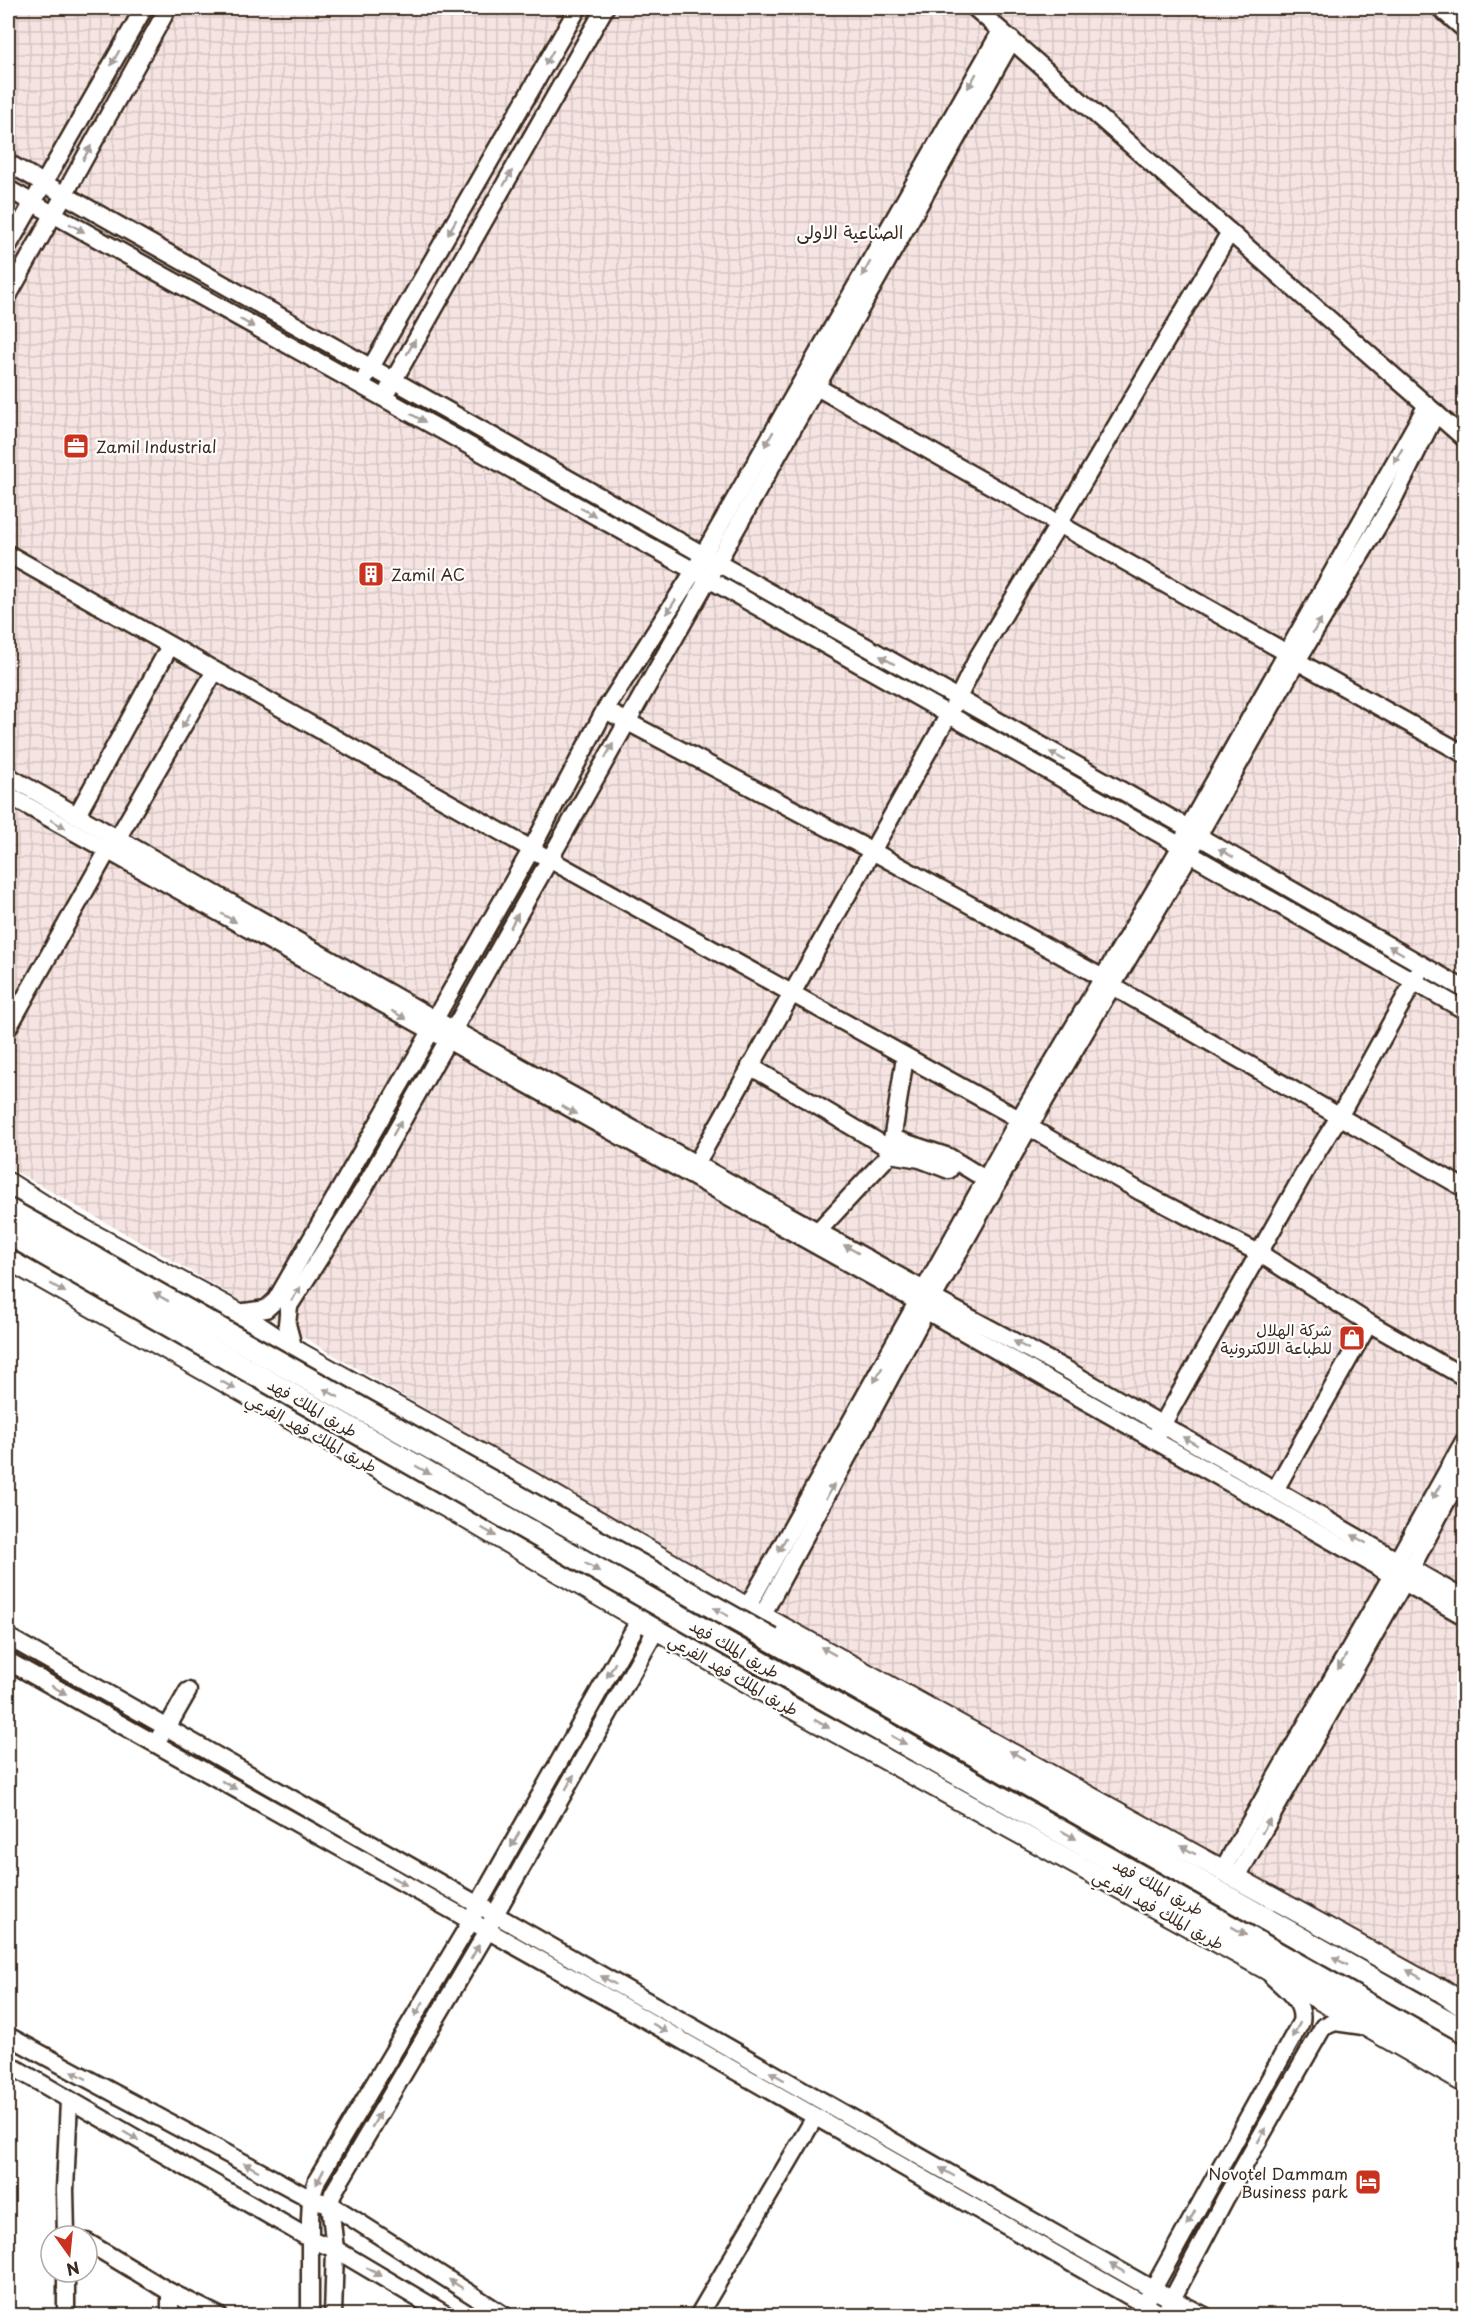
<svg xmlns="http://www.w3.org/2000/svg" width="1472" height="2323" font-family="'Playpen Sans','Playpen Sans Arabic',sans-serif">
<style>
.industrial{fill:url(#industrial-grid)}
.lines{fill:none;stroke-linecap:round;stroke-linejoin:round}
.minor-casing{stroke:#3b2a1e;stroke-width:21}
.major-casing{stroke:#3b2a1e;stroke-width:24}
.highway-casing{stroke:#3b2a1e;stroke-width:27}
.minor{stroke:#fff;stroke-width:16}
.major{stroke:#fff;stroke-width:20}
.highway{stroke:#fff;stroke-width:22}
.highway-bridge-casing{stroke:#3b2a1e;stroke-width:27;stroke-linecap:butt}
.highway-bridge{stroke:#fff;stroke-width:22}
.oneway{fill:#a79f9a}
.labels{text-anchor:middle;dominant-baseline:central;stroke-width:4.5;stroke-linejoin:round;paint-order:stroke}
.poi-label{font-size:16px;fill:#3b2a1e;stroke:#fff;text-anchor:start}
.street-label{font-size:16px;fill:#3b2a1e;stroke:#fff}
.neighbourhood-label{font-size:18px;fill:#3b2a1e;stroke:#fff}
</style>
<defs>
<pattern id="industrial-grid" width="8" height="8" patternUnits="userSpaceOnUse" patternTransform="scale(1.5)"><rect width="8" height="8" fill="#f6e4e3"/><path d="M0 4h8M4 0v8" fill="none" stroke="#d4c4c2"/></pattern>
</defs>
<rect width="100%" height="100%" fill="#fff"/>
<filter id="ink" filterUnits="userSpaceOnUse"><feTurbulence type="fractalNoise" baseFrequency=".0167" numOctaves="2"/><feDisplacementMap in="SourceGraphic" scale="12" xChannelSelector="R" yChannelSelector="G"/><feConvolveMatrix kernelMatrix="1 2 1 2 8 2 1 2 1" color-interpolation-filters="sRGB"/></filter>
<g filter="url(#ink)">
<path class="industrial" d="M8,8H1464V2001L737,1591L168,1258L8,1167Z"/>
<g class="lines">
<defs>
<g id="minor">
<path d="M975,8L1464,438"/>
<path d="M1440,8L1464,29"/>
<path d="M8,163L1188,828L1198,836L1464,989"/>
<path d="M8,189L707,578L1181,846L1190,854L1464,1010"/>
<path d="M8,246L144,8"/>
<path d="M8,296L168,8"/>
<path d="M366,376L578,8"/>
<path d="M808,382L1287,653L1297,661L1464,754"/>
<path d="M388,390L605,8"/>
<path d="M8,554L549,859L1019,1119L1029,1127L1141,1192L1259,1253L1369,1323L1464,1377"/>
<path d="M605,710L872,851L1103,978L1112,986L1464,1188"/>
<path d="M8,776L452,1029L924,1290L933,1298L1067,1370L1464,1599"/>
<path d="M8,795L918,1302L927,1311L1464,1616"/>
<path d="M77,815L170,646"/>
<path d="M8,1028L107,852L117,839L215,671"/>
<path d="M750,1066L890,1149"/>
<path d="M892,1138L949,1157L985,1179"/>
<path d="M890,1154L920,1159L949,1170"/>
<path d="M691,1173L957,700L978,657L1058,525L1230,232"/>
<path d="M818,1231L890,1154L905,1057"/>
<path d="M238,1313L266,1309L276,1300L430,1033L435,1019L531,850L605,710L694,571L1001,31"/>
<path d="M294,1350L287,1324L289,1306L363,1190L1012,40"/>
<path d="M1157,1434L1307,1168L1339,1117L1418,974"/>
<path d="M1275,1490L1369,1323"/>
<path d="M747,1608L1019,1119L1181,846L1188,828L1427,405"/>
<path d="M762,1616L933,1298L1029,1127L1190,854L1198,836L1297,661L1390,506L1436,413"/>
<path d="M8,1637L1152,2289L1205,2316"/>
<path d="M8,1661L601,1994L1164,2316"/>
<path d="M160,1736L167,1728L188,1691"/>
<path d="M1223,1869L1392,1575L1397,1561L1464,1441"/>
<path d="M1237,1877L1404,1582L1464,1468"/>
<path d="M8,2036L311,2199L330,2204L505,2316"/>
<path d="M8,2064L310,2239L335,2249L448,2316"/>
<path d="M66,2236L65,2190L69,2100"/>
<path d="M87,2242L170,2292L219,2316"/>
<path d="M1148,2298L1301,2022C1305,2002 1285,1989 1272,1976"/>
<path d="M1168,2307L1225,2199L1323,2027L1335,2022L1363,2026"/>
<path d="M66,2316V2272"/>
<path d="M170,2316V2292"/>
<path d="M310,2316V2219L311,2199L317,2180L471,1921L478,1905L640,1619"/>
<path d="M333,2316L335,2249L330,2204L333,2193L487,1932L494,1916L656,1630"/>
<path d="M698,2316L815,2117"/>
</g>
<g id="major">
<path d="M8,1183L73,1224L238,1313L294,1350L529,1481L747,1608L1454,1998"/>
<path d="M8,1259L459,1514L785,1704L1263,1967L1464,2082"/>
</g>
<g id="highway">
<path d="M772,1640L1464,2031"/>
<path d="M756,1660L1464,2059"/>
<path d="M1441,1990L1464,2006"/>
</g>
</defs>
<use href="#minor" class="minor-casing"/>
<use href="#major" class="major-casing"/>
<use href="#highway" class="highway-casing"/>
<use href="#minor" class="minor"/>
<use href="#major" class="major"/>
<use href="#highway" class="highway"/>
<defs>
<g id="highway-bridge">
<path d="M8,1210L772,1640"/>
<path d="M8,1233L756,1660"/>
</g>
</defs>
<use href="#highway-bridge" class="highway-bridge-casing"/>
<use href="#highway-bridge" class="highway-bridge"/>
</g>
<defs><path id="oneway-solid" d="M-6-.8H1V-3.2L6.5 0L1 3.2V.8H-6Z" transform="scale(1.5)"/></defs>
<g class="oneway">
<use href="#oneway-solid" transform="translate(115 58) rotate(120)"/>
<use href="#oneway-solid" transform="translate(549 58) rotate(120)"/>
<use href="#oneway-solid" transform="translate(972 81) rotate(120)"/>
<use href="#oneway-solid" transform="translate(87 153) rotate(-61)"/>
<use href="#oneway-solid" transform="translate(508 178) rotate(-60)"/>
<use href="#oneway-solid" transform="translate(452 227) rotate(120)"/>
<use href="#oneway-solid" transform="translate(77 228) rotate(29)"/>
<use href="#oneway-solid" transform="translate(866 269) rotate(120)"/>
<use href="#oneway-solid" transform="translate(247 323) rotate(29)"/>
<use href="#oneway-solid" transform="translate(411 347) rotate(-60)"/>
<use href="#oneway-solid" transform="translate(418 418) rotate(29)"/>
<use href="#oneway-solid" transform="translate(769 439) rotate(120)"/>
<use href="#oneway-solid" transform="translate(1398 456) rotate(120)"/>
<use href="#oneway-solid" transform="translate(588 512) rotate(29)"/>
<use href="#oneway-solid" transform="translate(671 607) rotate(123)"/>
<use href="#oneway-solid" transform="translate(1317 626) rotate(-59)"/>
<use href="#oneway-solid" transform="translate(887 660) rotate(-150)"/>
<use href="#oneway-solid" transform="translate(186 721) rotate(120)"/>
<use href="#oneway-solid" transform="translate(609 751) rotate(-61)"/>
<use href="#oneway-solid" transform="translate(1057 756) rotate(-151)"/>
<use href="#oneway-solid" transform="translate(58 824) rotate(29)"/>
<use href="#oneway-solid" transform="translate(1226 853) rotate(-150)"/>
<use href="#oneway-solid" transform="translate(229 918) rotate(30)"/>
<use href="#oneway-solid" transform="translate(514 921) rotate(-60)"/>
<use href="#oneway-solid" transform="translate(1396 950) rotate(-150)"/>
<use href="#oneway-solid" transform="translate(399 1015) rotate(30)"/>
<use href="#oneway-solid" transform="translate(569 1110) rotate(29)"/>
<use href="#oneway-solid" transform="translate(397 1128) rotate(-61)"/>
<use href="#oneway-solid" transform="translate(851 1249) rotate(-151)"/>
<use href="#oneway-solid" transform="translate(58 1288) rotate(30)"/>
<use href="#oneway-solid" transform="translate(296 1294) rotate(-58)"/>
<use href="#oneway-solid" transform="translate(161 1297) rotate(-151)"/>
<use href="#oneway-solid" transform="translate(1021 1345) rotate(-152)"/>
<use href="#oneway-solid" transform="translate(878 1375) rotate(119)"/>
<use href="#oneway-solid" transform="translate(228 1385) rotate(29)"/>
<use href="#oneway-solid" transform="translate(331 1393) rotate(-151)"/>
<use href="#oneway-solid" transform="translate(1190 1441) rotate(-150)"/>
<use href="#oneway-solid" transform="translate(423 1470) rotate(30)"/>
<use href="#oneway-solid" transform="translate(830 1491) rotate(-62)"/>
<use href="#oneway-solid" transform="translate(1436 1492) rotate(119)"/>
<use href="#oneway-solid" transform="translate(489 1532) rotate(30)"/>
<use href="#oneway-solid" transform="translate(1359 1539) rotate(-150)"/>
<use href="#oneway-solid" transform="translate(782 1545) rotate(119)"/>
<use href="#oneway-solid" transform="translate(592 1567) rotate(30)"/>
<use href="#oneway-solid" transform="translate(721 1612) rotate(-151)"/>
<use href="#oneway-solid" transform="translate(828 1651) rotate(-151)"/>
<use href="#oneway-solid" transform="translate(1342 1662) rotate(120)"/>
<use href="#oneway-solid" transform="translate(611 1670) rotate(120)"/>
<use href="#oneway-solid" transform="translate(59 1690) rotate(29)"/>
<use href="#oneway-solid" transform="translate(822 1724) rotate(29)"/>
<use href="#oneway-solid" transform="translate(899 1740) rotate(29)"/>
<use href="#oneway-solid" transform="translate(1017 1755) rotate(-151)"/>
<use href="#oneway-solid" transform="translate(570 1782) rotate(-60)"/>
<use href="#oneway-solid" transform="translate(229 1785) rotate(29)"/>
<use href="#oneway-solid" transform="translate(1266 1826) rotate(-60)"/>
<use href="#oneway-solid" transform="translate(1069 1835) rotate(29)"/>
<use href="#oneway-solid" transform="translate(515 1840) rotate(120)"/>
<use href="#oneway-solid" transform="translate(1188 1850) rotate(-151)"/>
<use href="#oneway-solid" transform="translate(399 1881) rotate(29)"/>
<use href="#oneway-solid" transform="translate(1239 1931) rotate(30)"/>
<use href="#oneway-solid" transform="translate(475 1952) rotate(-60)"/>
<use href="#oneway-solid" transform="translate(1340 1961) rotate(-151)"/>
<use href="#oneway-solid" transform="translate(1414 1974) rotate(-151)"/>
<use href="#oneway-solid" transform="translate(608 1980) rotate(-150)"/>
<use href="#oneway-solid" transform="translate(419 2009) rotate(121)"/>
<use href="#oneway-solid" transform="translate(660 2028) rotate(30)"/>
<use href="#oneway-solid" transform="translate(1296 2030) rotate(119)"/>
<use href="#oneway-solid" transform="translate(79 2075) rotate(-152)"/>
<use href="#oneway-solid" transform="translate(777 2076) rotate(-150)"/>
<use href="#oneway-solid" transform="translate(376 2120) rotate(-60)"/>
<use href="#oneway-solid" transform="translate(1262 2135) rotate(-60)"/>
<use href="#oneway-solid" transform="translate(131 2136) rotate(30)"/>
<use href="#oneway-solid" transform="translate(251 2167) rotate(-152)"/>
<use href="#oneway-solid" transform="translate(947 2172) rotate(-150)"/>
<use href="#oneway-solid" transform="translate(320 2177) rotate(117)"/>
<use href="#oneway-solid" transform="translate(1191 2218) rotate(119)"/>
<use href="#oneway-solid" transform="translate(1117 2268) rotate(-150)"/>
<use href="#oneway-solid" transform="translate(374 2272) rotate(31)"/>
<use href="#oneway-solid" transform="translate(456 2284) rotate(-148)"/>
</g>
</g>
<defs>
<symbol id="office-square" viewBox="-11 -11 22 22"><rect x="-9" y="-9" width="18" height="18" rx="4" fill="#c8321e" stroke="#fff"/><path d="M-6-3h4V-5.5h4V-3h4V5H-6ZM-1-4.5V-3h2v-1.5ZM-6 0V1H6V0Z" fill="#fff"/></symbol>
<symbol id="building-square" viewBox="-11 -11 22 22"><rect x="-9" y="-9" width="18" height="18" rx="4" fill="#c8321e" stroke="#fff"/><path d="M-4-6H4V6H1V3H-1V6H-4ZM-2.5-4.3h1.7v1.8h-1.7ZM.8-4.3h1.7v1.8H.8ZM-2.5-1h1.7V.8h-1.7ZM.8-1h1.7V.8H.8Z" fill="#fff"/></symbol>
<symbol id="shop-square" viewBox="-11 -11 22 22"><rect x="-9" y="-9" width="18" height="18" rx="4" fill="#c8321e" stroke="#fff"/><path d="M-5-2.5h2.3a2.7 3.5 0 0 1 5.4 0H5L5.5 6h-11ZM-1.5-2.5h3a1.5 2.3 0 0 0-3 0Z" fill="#fff"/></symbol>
<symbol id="hotel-square" viewBox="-11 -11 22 22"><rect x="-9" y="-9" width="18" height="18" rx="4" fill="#c8321e" stroke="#fff"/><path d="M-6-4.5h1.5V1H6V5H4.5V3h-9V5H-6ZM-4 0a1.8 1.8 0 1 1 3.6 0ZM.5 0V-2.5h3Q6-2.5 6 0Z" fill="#fff"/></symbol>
</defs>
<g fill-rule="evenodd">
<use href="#office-square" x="61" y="431" width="30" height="30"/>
<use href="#building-square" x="356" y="559" width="30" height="30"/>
<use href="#shop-square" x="1337" y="1323" width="30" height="30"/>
<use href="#hotel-square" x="1353" y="2167" width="30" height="30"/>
</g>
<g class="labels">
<g class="poi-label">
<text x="96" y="446">Zamil Industrial</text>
<text x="391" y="574">Zamil AC</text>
<text x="1332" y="1329" text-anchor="end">شركة الهلال<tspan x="1332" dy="18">للطباعة الالكترونية</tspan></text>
<text x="1348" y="2173" text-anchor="end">Novotel Dammam<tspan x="1348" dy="18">Business park</tspan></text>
</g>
<g class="street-label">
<text transform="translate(313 1407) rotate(30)">طريق الملك فهد</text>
<text transform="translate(312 1432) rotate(29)">طريق الملك فهد الفرعي</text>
<text transform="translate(735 1648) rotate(30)">طريق الملك فهد</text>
<text transform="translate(734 1674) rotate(30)">طريق الملك فهد الفرعي</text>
<text transform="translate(1159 1886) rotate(29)">طريق الملك فهد</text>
<text transform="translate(1159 1909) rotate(29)">طريق الملك فهد الفرعي</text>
</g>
<g class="neighbourhood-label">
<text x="850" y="231">الصناعية الاولى</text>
</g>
</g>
<rect width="1472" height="2323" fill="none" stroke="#fff" stroke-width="30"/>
<rect x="15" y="15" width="1442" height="2293" fill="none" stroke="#3b2a1e" stroke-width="2" filter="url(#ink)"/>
<g transform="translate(69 2254) rotate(165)"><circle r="28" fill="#ffffff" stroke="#b1aaa5" stroke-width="1.5"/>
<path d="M0-4.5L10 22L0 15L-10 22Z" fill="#c8321e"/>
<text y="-9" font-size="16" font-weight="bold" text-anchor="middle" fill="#3b2a1e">N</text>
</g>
</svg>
